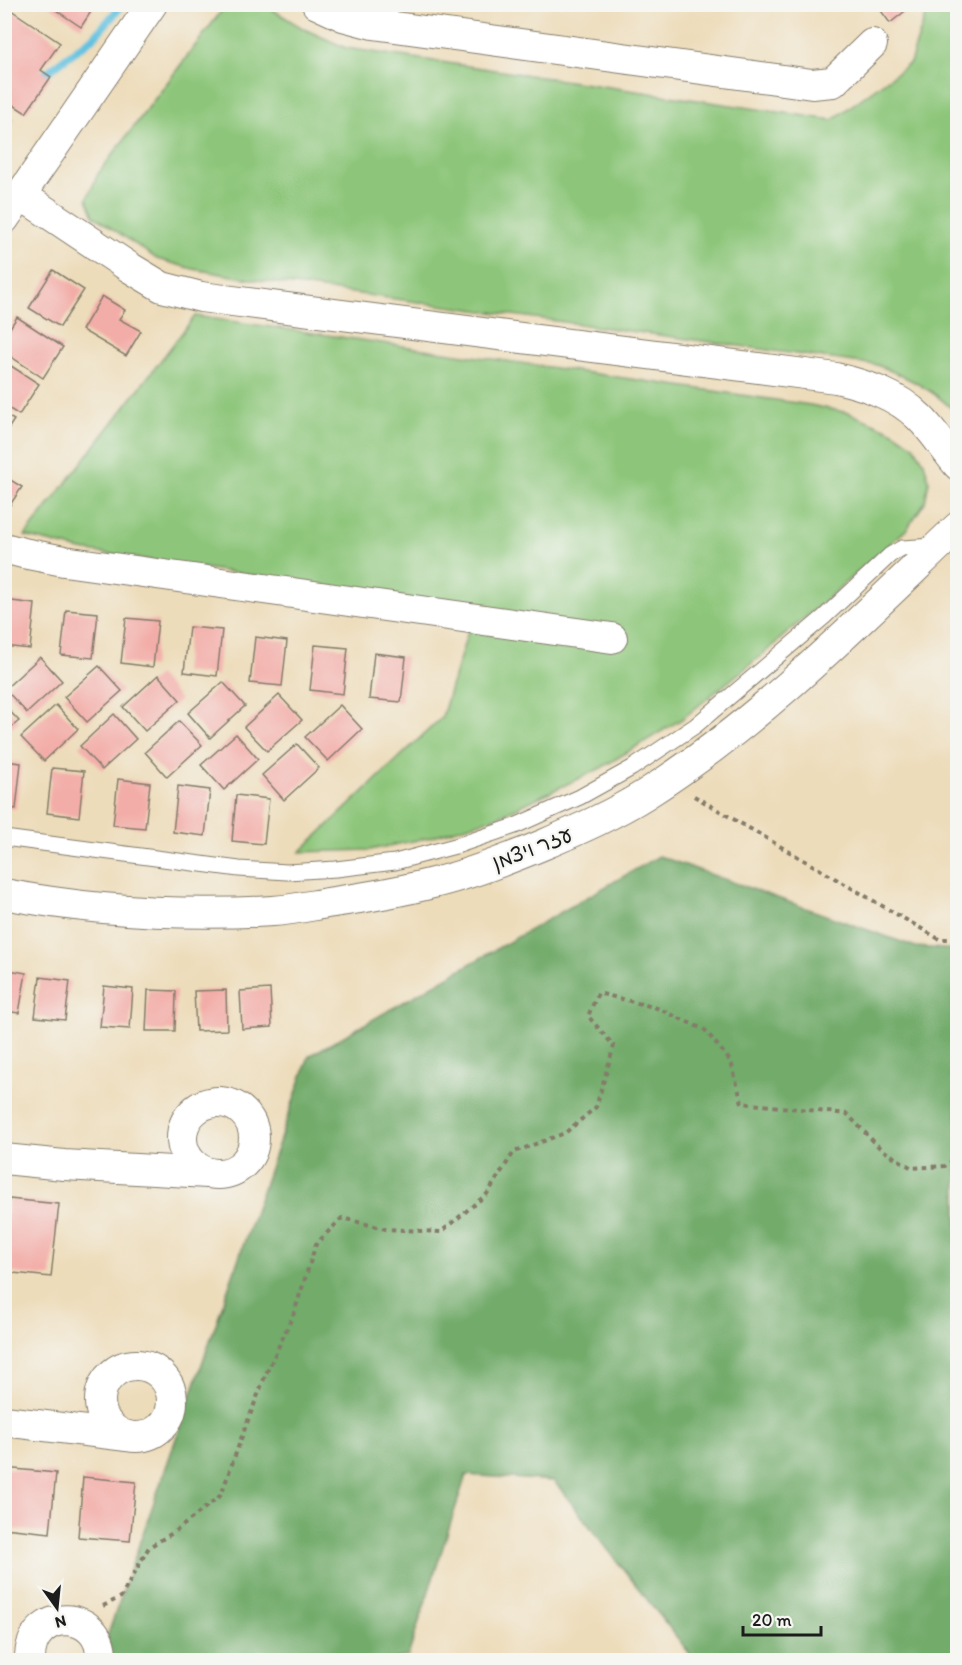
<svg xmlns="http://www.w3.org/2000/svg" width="962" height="1665" font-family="Itim,'Playpen Sans Hebrew',sans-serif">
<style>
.green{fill:#8dc67a;stroke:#54714b;stroke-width:1.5}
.forest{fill:#72ab6a;stroke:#476443;stroke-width:1.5}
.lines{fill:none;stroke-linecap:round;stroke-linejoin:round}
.stream{stroke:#61c1df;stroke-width:8}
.building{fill:#f3ada8}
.lane-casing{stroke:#847c6b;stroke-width:17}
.street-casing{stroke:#847c6b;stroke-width:32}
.path{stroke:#847c6b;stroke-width:4;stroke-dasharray:4.5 4.5;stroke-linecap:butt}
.lane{stroke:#fff;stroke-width:15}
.street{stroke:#fff;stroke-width:30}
.labels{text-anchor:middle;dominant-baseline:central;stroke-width:4.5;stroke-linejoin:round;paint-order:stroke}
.street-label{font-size:21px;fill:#1c1c1c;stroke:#f6f6f2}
</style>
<rect width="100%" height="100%" fill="#f6f6f2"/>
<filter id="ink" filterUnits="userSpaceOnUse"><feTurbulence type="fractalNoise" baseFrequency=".0167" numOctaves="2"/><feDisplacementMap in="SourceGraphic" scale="12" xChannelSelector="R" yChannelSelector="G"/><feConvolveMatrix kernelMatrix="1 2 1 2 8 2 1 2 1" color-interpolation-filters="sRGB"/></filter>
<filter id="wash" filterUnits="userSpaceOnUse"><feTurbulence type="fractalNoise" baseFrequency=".008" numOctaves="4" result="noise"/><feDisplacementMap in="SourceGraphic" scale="24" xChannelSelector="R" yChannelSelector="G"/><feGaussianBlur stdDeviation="1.35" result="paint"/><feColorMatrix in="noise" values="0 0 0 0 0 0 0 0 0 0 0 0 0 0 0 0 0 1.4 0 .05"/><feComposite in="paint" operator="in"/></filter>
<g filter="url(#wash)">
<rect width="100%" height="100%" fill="#eddcba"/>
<g class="green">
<path d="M226,5H265L304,29L346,48L832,120L910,63L929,5H957V414C934,389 908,378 877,365L250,279L193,269L157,259L94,216L87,199L98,174Z"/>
<path d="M195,316L810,405L849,413L892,431L914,446L924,462L929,481L925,502L907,529L763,654L682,719L601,768L497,817L427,838L370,850L300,852L442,717L475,608L81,550L25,536Z"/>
</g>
<path class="forest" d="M659,856L916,947L957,950V1660H688L690,1654L554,1481L466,1475L408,1656L392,1660H99L309,1056Z"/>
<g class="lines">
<path class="stream" d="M39,78L94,37L123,4"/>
</g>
<g id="blocks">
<g class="building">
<path d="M47,4H96L81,27Z"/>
<path d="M876,4H914L890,23Z"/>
<path d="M11,10L60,43L41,70L51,77L26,113L4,99V20Z"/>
<path d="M4,113L14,120L4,134Z"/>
<path d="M53,270L84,290L60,327L29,308Z"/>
<path d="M102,296L125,310L119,319L141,331L126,356L82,330Z"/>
<path d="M17,317L63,347L43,378L4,352V337Z"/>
<path d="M5,362L39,384L19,415L5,406Z"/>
<path d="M4,414L14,420L4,435Z"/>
<path d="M4,476L22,487L4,514Z"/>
<path d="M4,600L35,604L30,649L4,646Z"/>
<path d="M66,610L98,613L93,658L61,655Z"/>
<path d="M126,618L158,621L153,667L121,663Z"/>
<path d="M189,627L222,630L217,676L184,672Z"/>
<path d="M255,637L287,641L282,686L250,683Z"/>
<path d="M315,645L348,648L343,694L310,690Z"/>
<path d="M374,653L406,657L401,702L369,699Z"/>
<path d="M40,657L62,681L27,713L5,689Z"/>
<path d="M99,666L122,691L87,722L64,697Z"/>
<path d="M158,675L180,700L145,731L123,707Z"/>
<path d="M223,682L245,706L210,738L188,713Z"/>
<path d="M279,695L302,720L267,751L244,727Z"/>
<path d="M4,705L19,721L4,733Z"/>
<path d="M56,705L78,729L44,761L21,737Z"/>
<path d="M340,705L362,729L328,761L305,737Z"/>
<path d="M114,714L136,739L102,770L80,746Z"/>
<path d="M179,721L202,745L167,777L145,752Z"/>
<path d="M236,734L258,759L224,790L201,765Z"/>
<path d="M297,744L319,768L284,800L262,775Z"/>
<path d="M4,761L21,763L16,809L4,808Z"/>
<path d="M52,768L84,771L79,817L47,813Z"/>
<path d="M118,779L150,783L145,828L113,825Z"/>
<path d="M178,786L210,790L205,836L173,832Z"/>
<path d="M236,795L269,799L264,844L232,841Z"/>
<path d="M4,969L26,973L19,1013L4,1011Z"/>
<path d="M40,977L70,981L65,1020L35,1017Z"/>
<path d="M104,986L133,989L130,1029L100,1027Z"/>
<path d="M270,989L272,1027L242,1029L240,991Z"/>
<path d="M148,990L176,991L175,1031H146Z"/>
<path d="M226,990L227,1030L196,1031L194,991Z"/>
<path d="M9,1199L59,1204L51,1277L4,1272V1237Z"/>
<path d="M4,1468L56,1473L50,1533L4,1528Z"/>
<path d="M83,1477L136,1482L130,1541L78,1537Z"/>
</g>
</g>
</g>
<g filter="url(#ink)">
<use href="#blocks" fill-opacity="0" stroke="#847c6b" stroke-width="1.5"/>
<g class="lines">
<defs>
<path id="lane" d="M4,838L239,869L287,872L336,869L395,862L459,845L515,826L580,797L632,768L695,726L824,617L890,555L902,548L934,546"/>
<g id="street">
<path d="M317,4L343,16L373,24L812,84L833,82L872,44"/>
<path d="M21,195L129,267L162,287L201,297L836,378C866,385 897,395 919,417C934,431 945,450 958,465"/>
<path d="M4,219L152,4"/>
<path d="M4,548L23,553L64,561L612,638"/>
<path d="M4,894C93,911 184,916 273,911C291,910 309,906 327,903C362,898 398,892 433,883C471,874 509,859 545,844C580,829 614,814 646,794C761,721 860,620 958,527"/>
<circle cx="218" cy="1138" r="36"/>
<path d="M4,1159L64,1165L208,1173"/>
<circle cx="136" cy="1401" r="36"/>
<path d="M4,1421L127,1436"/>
<path d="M30,1660C29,1606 104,1608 101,1660"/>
</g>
</defs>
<use href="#lane" class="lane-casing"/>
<use href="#street" class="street-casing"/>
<g class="path">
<path d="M694,796L939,939H958"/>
<path d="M103,1606L121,1597L149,1547L176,1531L221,1495L242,1436L266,1374L294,1313L316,1244L342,1218L386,1229L441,1232L487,1194L514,1152L565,1133L596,1107L614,1046L588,1016L598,993L657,1008L705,1030L731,1062L742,1103L847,1114L881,1149L912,1168L945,1166L958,1156"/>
</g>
<use href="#lane" class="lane"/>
<use href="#street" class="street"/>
</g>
</g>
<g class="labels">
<g class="street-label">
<text transform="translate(532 848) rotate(-21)">עזר ויצמן</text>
</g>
</g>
<rect width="962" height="1665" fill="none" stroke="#f6f6f2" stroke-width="24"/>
<g transform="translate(57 1608) rotate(165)" stroke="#f6f6f2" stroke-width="4.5" paint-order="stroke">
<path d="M0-4.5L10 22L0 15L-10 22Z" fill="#1c1c1c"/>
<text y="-9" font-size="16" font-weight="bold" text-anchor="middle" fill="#1c1c1c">N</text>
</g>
<path d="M743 1626v9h78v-9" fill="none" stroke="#1c1c1c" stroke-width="3"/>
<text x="752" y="1626" font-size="18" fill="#1c1c1c" stroke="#f6f6f2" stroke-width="4.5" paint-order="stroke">20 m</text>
</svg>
